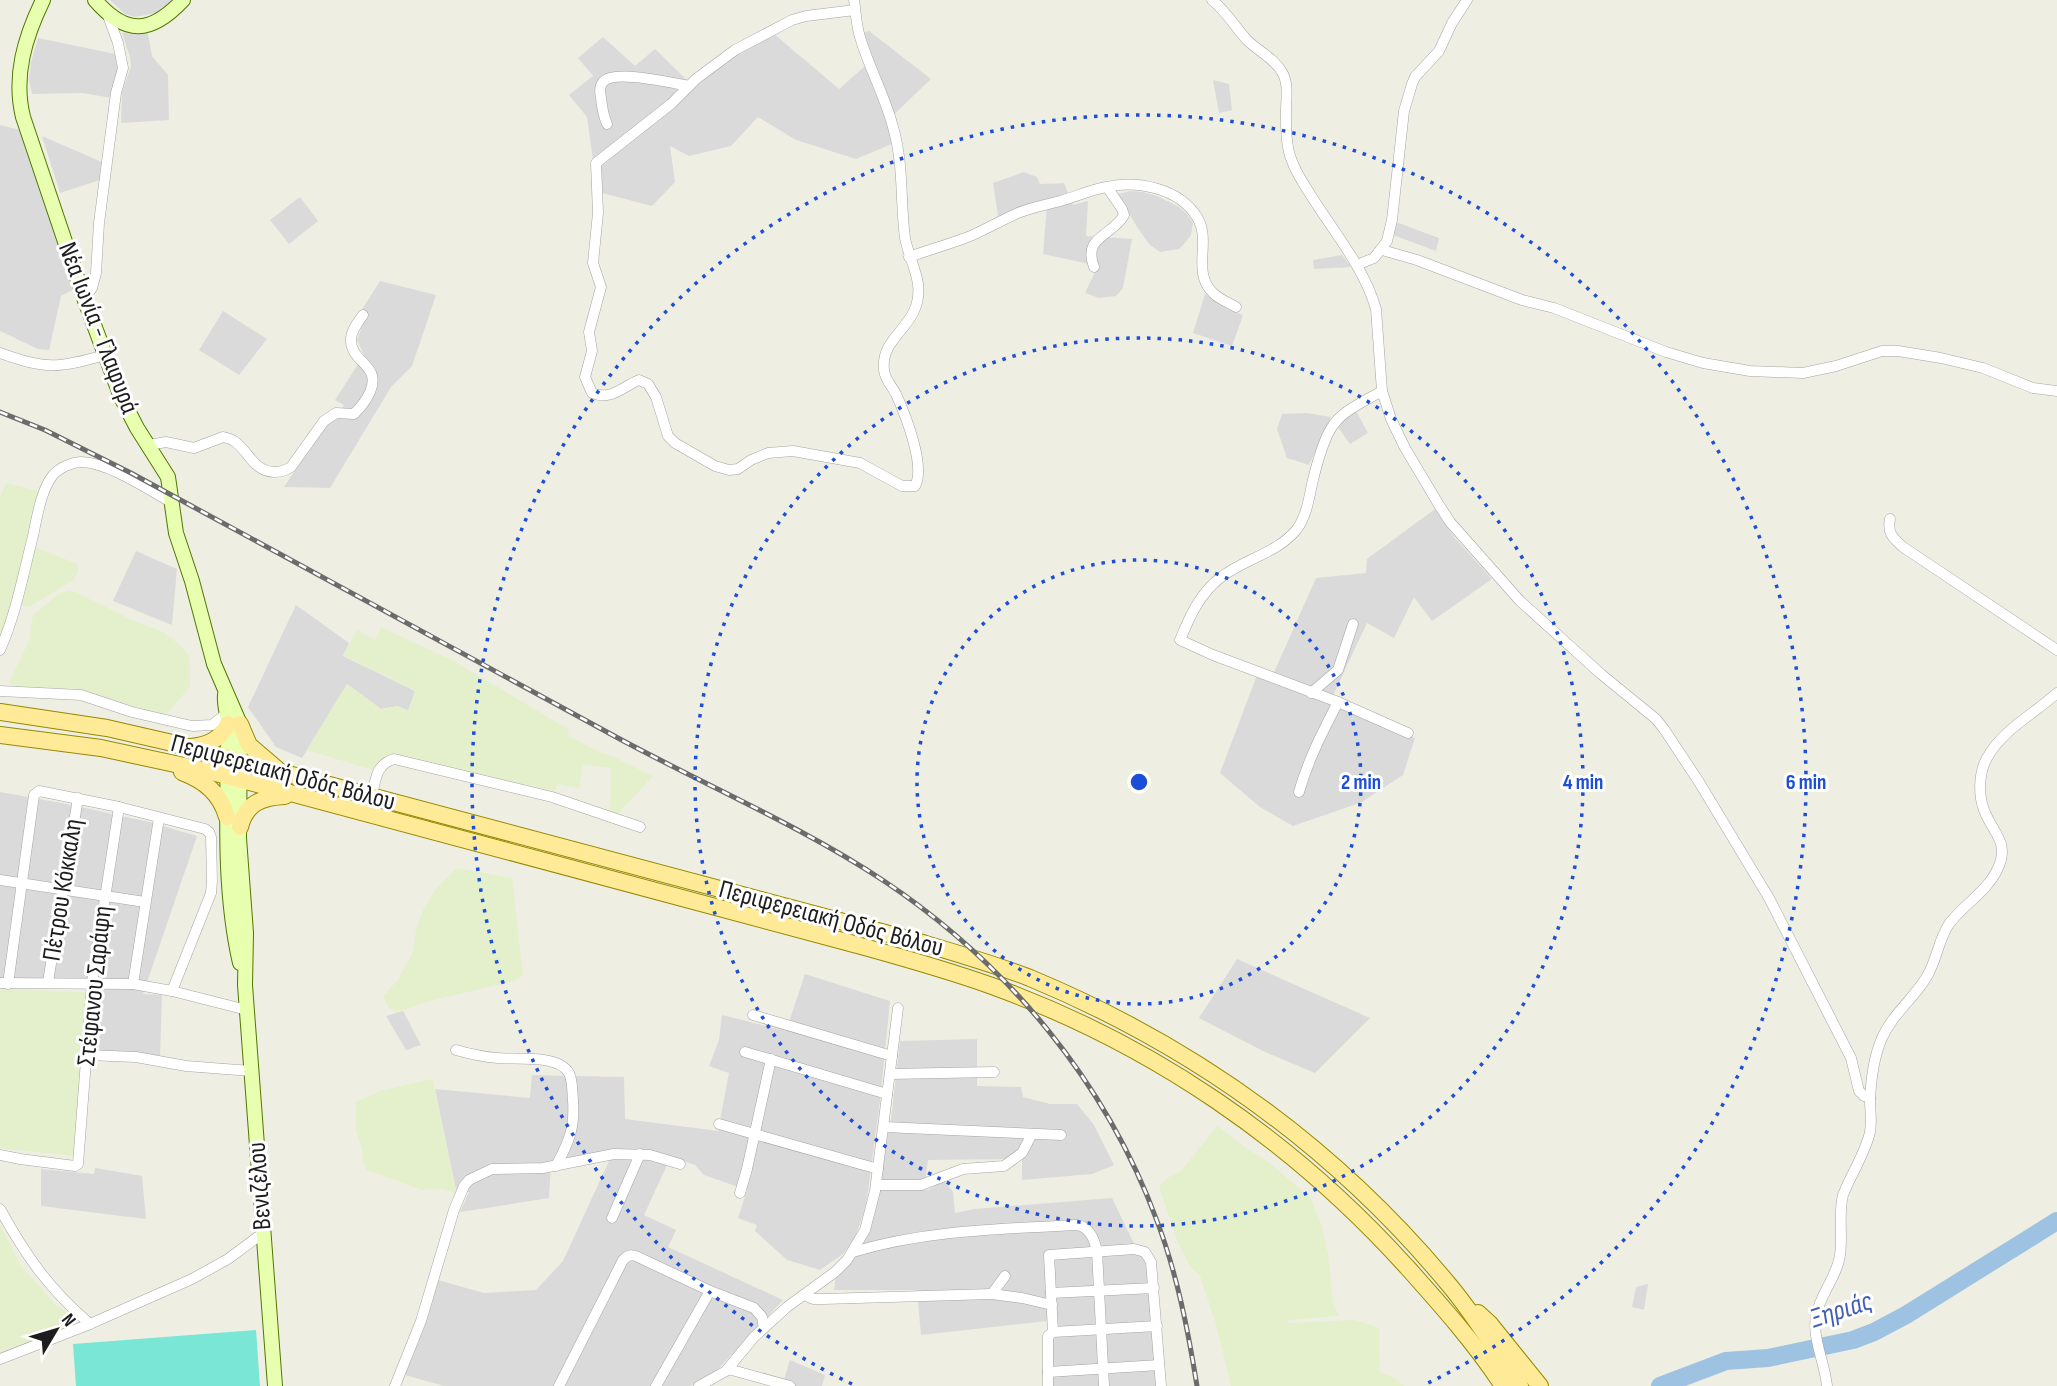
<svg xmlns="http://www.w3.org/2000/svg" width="2057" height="1386" font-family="'Sofia Sans Condensed',sans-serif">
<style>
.residential{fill:#dbdada}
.farmland{fill:#e4f0cb}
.pitch{fill:#79e6d6}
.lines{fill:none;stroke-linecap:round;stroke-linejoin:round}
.river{stroke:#9ec2e1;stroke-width:18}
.street-casing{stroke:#a4a4a4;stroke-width:11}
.secondary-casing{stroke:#4e7800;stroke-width:16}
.primary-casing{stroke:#968900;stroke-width:18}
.street{stroke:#fff;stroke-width:10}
.secondary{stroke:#e8ffb0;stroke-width:14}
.primary{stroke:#ffeb97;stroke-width:16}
.rail-casing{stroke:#6b6b6b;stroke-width:5}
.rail{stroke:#fff;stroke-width:2.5;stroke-dasharray:8;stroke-linecap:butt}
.ring{fill:none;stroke:#1d4ed8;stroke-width:3.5;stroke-dasharray:3.5 7}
.labels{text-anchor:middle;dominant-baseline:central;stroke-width:6;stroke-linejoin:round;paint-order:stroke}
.street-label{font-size:26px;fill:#1d1d1d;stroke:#fff}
.water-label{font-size:28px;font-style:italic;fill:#425fb4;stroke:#fff}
.centre{fill:#1d4ed8;stroke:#fff;stroke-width:3.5}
.ring-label{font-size:21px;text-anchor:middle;font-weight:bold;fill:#1d4ed8;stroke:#fff;stroke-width:6;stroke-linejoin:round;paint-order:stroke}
</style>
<rect width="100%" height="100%" fill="#efeee2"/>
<g class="residential">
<path d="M110,0H176L161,12L135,17L125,14Z"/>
<path d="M147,29L152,56L168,75L169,120L121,123L122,93L131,66L130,57L122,33Z"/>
<path d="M869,31L931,79L886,122L894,143L856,159L796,140L758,117L731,146L689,156L670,146L675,182L652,206L602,193L593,160L587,117L569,95L593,76L578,58L603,37L635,66L655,49L695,88L726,59L774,34L839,89L873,59L863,33Z"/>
<path d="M38,38L120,55L121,69L112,98L82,93L32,94L29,80L31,62Z"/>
<path d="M1213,80L1229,84L1232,110L1219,113Z"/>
<path d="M0,125L25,131L76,288L61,296L49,350L38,349L0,331Z"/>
<path d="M42,136L104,163L100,180L60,193Z"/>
<path d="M1024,172L1037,177L1040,184L1064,183L1073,205L1088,201L1086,236L1132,239L1123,288L1116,296L1099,298L1085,293L1098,266L1043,254L1047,205L999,222L993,183Z"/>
<path d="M1130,191L1143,192L1157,196L1179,207L1187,214L1193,223L1191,235L1185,243L1179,249L1160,252L1150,245L1137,227L1118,194Z"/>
<path d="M300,197L318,221L289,244L270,220Z"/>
<path d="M1396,222L1439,238L1436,251L1393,235Z"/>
<path d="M1342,255L1351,267L1314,269L1313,260Z"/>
<path d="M380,281L436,295L412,366L391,387L330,488L284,487L326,423L340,411L344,405L335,400L364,355L357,340L366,316L361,311Z"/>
<path d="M1205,294L1227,309L1243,315L1232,346L1193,333Z"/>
<path d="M223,311L267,339L239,375L199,350Z"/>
<path d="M1356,411L1368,433L1350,444L1336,424Z"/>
<path d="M1307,413L1331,417L1309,465L1287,458L1277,429L1282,414Z"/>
<path d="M1435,509L1454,537L1492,579L1432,621L1414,597L1394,638L1367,623L1329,704L1415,738L1403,775L1362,802L1293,826L1260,807L1220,773L1257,675L1271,679L1316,578L1366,573L1367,559Z"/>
<path d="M136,551L177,569L172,625L113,601Z"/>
<path d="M296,605L349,643L343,656L415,691L408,711L398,706L381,709L347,684L302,758L276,747L248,707Z"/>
<path d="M0,792L67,804L149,822L197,836L143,994L162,995L160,1059L94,1054L99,982L0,981Z"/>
<path d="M1237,959L1370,1018L1315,1073L1265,1052L1199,1018Z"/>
<path d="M805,974L890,1001L880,1101L866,1206L855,1238L843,1254L820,1270L787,1260L755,1231L757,1225L738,1218L747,1190L704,1175L695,1165L661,1154L551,1164L549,1198L460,1212L469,1192L456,1190L435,1089L530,1098L532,1075L624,1077L625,1119L718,1131L729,1073L709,1066L719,1040L722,1015L786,1031Z"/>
<path d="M403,1011L421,1045L406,1050L386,1016Z"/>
<path d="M977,1039V1086L1021,1087L1023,1097L1050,1104H1077L1094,1125L1114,1165L1092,1174L1022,1180V1159L928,1160L924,1190H928L943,1180L953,1192L955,1213L974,1209L1112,1198L1138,1252L1148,1262L1158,1386H1052L1053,1340L1056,1335V1320L921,1335L917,1290H834L836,1275L849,1263L882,1165L891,1120L900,1041Z"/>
<path d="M613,1159H643L667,1165L644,1215L676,1230L668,1247L783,1300L723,1364L712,1375L690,1386H444L405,1375L425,1326L438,1280L484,1293L536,1290L563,1261L609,1161Z"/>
<path d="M95,1168L142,1176L146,1219L41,1206V1169L94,1174Z"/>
<path d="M1648,1284L1644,1310L1632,1307L1636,1287Z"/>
<path d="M790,1360L825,1375L822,1386H782Z"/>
</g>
<g class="farmland">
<path d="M6,483L39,491L14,600L0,642V497Z"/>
<path d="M34,547L78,564V572L74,579L56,591L29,607L21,605Z"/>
<path d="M68,591L75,592L132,620L163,632L182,647L188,654L190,661V686L169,712L163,714L149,711L85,691L70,689L20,687L12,685L9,682L29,641L33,615L60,593Z"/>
<path d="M381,627L452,660L568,729L569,736L601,753L612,756L653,776L618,814L610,812L611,768L583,765L579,788L558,784L555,791L396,759L381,760L372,770L307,750L347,684L381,709L398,706L409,711L415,690L343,655L357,630L375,640Z"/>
<path d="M457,868L512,878L523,975L514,981L429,1001L397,1012L389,1008L383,996L397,981L413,952L416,929L424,908L437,887Z"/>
<path d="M0,989L86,992L87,998L73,1156L0,1148Z"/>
<path d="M432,1079L456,1190L455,1193L442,1189L423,1190L367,1170L363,1163L362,1150L356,1130V1102L383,1090Z"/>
<path d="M1217,1126L1246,1148L1267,1161L1310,1197L1322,1226L1328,1254L1333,1302L1339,1316L1288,1320V1323L1354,1320L1379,1328L1380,1372L1396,1379L1405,1386H1231L1216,1324L1200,1276L1189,1265L1177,1240L1159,1186L1169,1177L1181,1171Z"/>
<path d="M0,1224L20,1265L56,1305L68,1313L74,1322L72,1326L50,1336L0,1352Z"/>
</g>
<path class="pitch" d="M256,1330L260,1386H76L73,1344Z"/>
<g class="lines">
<path class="river" d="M1660,1386L1726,1361L1768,1358L1853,1340L1874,1332L1906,1315L2057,1221"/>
<defs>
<g id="street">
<path d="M854,0C856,12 856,25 860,37C869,68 885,96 893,127C904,165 900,200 905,238C908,254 916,269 918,284C923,327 880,334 884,370C885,380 892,386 896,394C905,414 926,466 915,486H902L860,463L793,451L768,453L751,460L738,469L729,470L715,466L675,443L668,436L656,397L648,384L639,380C622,387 611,401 592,393L585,377L592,351L589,332L601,287L593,263L598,213L596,163L671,104L696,79L735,50L792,20L806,16L855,10"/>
<path d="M1212,0C1227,12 1234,26 1247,40C1258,51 1274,58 1282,72C1290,85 1285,104 1286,119C1286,132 1287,150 1292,161C1296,173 1304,184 1310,194C1333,231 1364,267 1376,309L1382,391L1391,419L1405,448L1439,505L1450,522L1520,601L1601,674L1656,719L1664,729L1699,782L1769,898L1851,1058L1859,1091L1864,1096L1870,1098"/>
<path d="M607,124C603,115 602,107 601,98C600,92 599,87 603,82C614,69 672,83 689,86"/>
<path d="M1382,250L1417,260L1522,300L1554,308L1666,352L1703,363L1750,371L1803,373L1836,366L1882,351H1898L1941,358L1983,368L2033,388L2057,391"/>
<path d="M909,257C931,249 954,243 975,234C990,227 1004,219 1018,213C1032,207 1046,205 1060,201C1075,197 1090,190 1106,187C1137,180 1179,188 1197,217C1212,241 1191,272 1213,293C1219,299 1229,303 1236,307"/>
<path d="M1357,265L1374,258L1387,241L1392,220L1404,111L1412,84L1415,77L1439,51L1452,23L1467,0"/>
<path d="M1094,267C1082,236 1113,236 1124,215L1122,209L1107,187"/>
<path d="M84,298L92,288L96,273L99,223L116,93L123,68L118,43L107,13"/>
<path d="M0,353C45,370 59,368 105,355"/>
<path d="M1382,391C1367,400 1345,409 1334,424C1323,438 1316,467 1312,484C1309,499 1306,517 1297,529C1277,554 1243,559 1220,578C1200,593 1189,618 1180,640L1213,655L1338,702L1408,733"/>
<path d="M149,445L166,442L194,448L223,437C227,438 230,438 234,441C249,451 253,471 274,472C281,472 285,471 291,467L324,421L336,413L354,414C361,407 366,401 370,392C382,364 350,363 351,339C351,331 358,322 363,315"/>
<path d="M1890,519C1887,533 1893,538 1903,547L2057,650"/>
<path d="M0,650C16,614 23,575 33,536C37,517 41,490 53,475C60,467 73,462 82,462C109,463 146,488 171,502"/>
<path d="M0,691L81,695L132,712L192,726L212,725L226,714"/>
<path d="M1311,693L1338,670L1353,624"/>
<path d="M1299,792C1308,760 1323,731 1338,702"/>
<path d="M372,797C375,781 376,764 394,759L552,797L640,827"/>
<path d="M0,880L145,902"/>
<path d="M48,982L78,798"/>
<path d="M0,983L133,984L172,991L247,1010"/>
<path d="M8,984L34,795L39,791L119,807L205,829L209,832L211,837L212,881L211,893L172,991"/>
<path d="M133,984L159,818"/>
<path d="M753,1015L892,1056"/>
<path d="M456,1050C470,1054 483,1057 498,1058C516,1060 558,1054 569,1073C573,1081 572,1092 573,1100C575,1128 569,1142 556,1166"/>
<path d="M745,1052L887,1094"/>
<path d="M87,1055L136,1057L186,1066L251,1071"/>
<path d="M890,1074L994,1072"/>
<path d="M719,1124L878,1169"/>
<path d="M884,1127L1061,1135"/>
<path d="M0,1155L20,1159L75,1166L78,1164L92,983L119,807"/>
<path d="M876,1185H921L963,1169L1004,1166L1022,1153L1032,1134"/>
<path d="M740,1193L747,1169L771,1059"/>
<path d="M0,1209C26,1256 49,1289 90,1324"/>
<path d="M612,1218L640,1154"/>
<path d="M853,1252C926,1230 1001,1229 1077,1225C1090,1227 1094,1239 1097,1251L1104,1386"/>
<path d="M1051,1293L1154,1288"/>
<path d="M992,1294L1005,1276"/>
<path d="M804,1295L813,1299H823L992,1294L1022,1298L1052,1305"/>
<path d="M1053,1332L1157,1326"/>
<path d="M0,1359L90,1324L192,1279L228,1259L263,1233"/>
<path d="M728,1369L790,1386"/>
<path d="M1048,1372L1159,1365"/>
<path d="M395,1386L421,1321L454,1210L464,1186L469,1180L492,1169L543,1168L614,1154L650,1155L680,1164"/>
<path d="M559,1386L623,1260C628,1255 631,1254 638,1257L710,1291L754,1308L762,1317L764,1328"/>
<path d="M656,1386L710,1291"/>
<path d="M699,1386L726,1371L754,1337L787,1307L835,1272L847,1260L865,1230L875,1191L898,1008"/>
<path d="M1048,1386V1336L1053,1332L1049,1255L1134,1249L1145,1252L1151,1262L1161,1386"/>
<path d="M1827,1386C1825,1363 1812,1339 1816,1316C1820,1294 1837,1277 1840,1255C1843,1235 1838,1215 1843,1195C1851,1174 1865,1154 1870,1132C1872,1121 1870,1111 1870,1100C1871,1080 1874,1056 1882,1038C1892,1015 1913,999 1926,978C1937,961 1938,940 1949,924C1963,905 1988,891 1998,868C2010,842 1992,832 1984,810C1978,794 1979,772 1987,758C2002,730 2034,714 2057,693"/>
</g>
<g id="secondary">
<path d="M43,0C25,37 13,76 23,117L84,298L121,397L137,428L168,477L176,533L192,581L214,664L240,724L239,838L246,933L245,985L275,1386"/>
<path d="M95,0C126,36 151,34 183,0"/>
<path d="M225,695C224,704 227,712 228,721C229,730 228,739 228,748C227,820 224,893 240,963"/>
</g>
<g id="primary">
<path d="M0,712L107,728L168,742L919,942C956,953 994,964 1030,978C1196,1047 1335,1147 1450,1286C1476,1317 1497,1353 1520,1386"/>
<path d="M240,724L249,745L277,769"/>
<path d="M0,735L101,748L212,772L850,943C897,956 945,969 992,986C1152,1044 1292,1140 1406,1266C1440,1304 1475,1343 1503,1386"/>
<path d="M191,747C208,745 220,740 228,724"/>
<path d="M182,772C205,781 220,793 227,817"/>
<path d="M240,827C246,803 262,797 285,796"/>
<path d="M1478,1313L1490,1324L1540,1386"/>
</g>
</defs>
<use href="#street" class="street-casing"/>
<use href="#secondary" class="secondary-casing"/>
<use href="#primary" class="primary-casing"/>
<use href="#street" class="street"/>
<use href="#secondary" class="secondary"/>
<use href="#primary" class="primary"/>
<defs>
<path id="rail" d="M0,412L45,430L131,473C293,561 455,649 618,738C705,785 801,826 884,881C1007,963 1106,1082 1157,1221C1177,1274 1188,1330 1197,1386"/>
</defs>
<use href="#rail" class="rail-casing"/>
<use href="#rail" class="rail"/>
</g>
<g class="ring">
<circle cx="1139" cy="782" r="222"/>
<circle cx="1139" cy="782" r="444"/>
<path d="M852 1384A667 667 0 1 1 1426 1384"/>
</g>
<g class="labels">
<g class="street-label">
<text transform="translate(98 328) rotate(69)">Νέα Ιωνία - Γλαφυρά</text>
<text transform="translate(283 773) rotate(15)">Περιφερειακή Οδός Βόλου</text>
<text transform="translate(63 890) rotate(-81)">Πέτρου Κόκκαλη</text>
<text transform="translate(831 919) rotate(15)">Περιφερειακή Οδός Βόλου</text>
<text transform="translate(95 986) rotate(-84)">Στέφανου Σαράφη</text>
<text transform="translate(260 1186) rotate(-94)">Βενιζέλου</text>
</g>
<g class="water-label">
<text transform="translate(1841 1310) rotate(-18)">Ξηριάς</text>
</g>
</g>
<circle cx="1139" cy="782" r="10" class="centre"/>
<g class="ring-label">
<text x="1361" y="789">2 min</text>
<text x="1583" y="789">4 min</text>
<text x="1806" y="789">6 min</text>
</g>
<g transform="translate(56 1330) rotate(52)" stroke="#ffffff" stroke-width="5" paint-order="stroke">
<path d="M0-5L12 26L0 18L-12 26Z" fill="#1d1d1d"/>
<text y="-10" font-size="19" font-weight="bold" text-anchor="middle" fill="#1d1d1d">N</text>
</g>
</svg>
